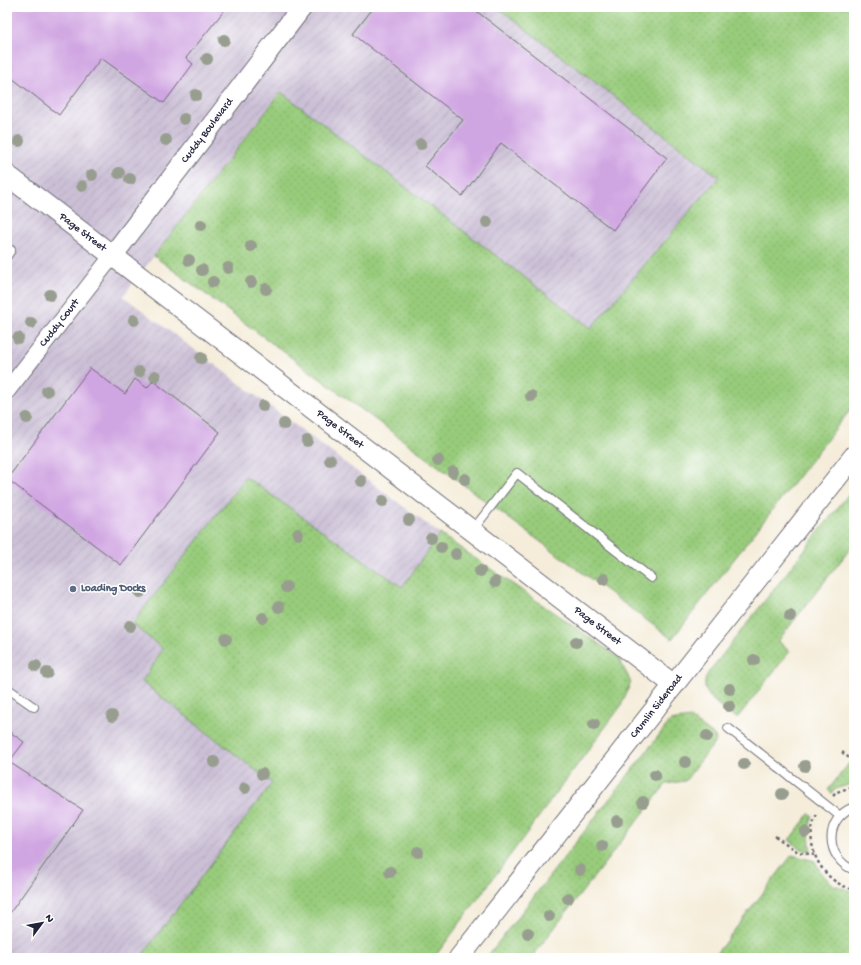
<svg xmlns="http://www.w3.org/2000/svg" width="861" height="965" font-family="'Gochi Hand',sans-serif">
<style>
.industrial{fill:url(#industrial-furrows)}
.grass{fill:url(#grass-dots);stroke:#5d775c}
.building{fill:#d0a6e2}
.lines{fill:none;stroke-linecap:round;stroke-linejoin:round}
.service-casing{stroke:#6c6973;stroke-width:10}
.minor-casing{stroke:#6c6973;stroke-width:18}
.tertiary-casing{stroke:#6c6973;stroke-width:22}
.path{stroke:#6c6973;stroke-width:2.5;stroke-dasharray:3 3;stroke-linecap:butt}
.service{stroke:#fff;stroke-width:8}
.minor{stroke:#fff;stroke-width:16}
.tertiary{stroke:#fff;stroke-width:20}
.tree{fill:#989e8f}
.service-dot{fill:#5c6f8a;stroke:#fff;stroke-width:1.5}
.labels{text-anchor:middle;dominant-baseline:central;stroke-width:3;stroke-linejoin:round;paint-order:stroke}
.street-label{font-size:11px;fill:#22223b;stroke:#fff}
.service-label{font-size:11px;font-weight:bold;fill:#4e5e75;stroke:#fff;text-anchor:start}
</style>
<defs>
<pattern id="industrial-furrows" width="10" height="10" patternUnits="userSpaceOnUse"><rect width="10" height="10" fill="#cbbfd5"/><path d="M-1 1l2-2M0 10L10 0M9 11l2-2" fill="none" stroke="#aea4b8"/></pattern>
<pattern id="grass-dots" width="8" height="8" patternUnits="userSpaceOnUse"><rect width="8" height="8" fill="#98cc7c"/><path d="M2 2h.1M6 6h.1" fill="none" stroke="#83af6c" stroke-width="1.8" stroke-linecap="round"/></pattern>
</defs>
<rect width="100%" height="100%" fill="#fff"/>
<filter id="ink" filterUnits="userSpaceOnUse"><feTurbulence type="fractalNoise" baseFrequency=".025" numOctaves="2"/><feDisplacementMap in="SourceGraphic" scale="8" xChannelSelector="R" yChannelSelector="G"/><feConvolveMatrix kernelMatrix="1 2 1 2 8 2 1 2 1" color-interpolation-filters="sRGB"/></filter>
<filter id="wash" filterUnits="userSpaceOnUse"><feTurbulence type="fractalNoise" baseFrequency=".012" numOctaves="4" result="noise"/><feDisplacementMap in="SourceGraphic" scale="16" xChannelSelector="R" yChannelSelector="G"/><feGaussianBlur stdDeviation="0.9" result="paint"/><feColorMatrix in="noise" values="0 0 0 0 0 0 0 0 0 0 0 0 0 0 0 0 0 1.4 0 .05"/><feComposite in="paint" operator="in"/></filter>
<g filter="url(#wash)">
<rect width="100%" height="100%" fill="#f5edda"/>
<path class="industrial" d="M7,7H497L719,177L591,328L280,92L123,296L440,534L402,587L246,477L132,624L163,649L142,682L272,783L140,958L7,957Z"/>
<g class="grass">
<path d="M497,7H854V405L672,639L154,256L281,92L591,328L719,177Z"/>
<path d="M246,477L402,587L440,534L618,657L631,682L621,706L434,958H140L272,783L142,682L163,649L132,624Z"/>
<path d="M854,487V544L778,641L790,651L738,717H735C725,709 703,698 705,682C705,679 707,676 708,673Z"/>
<path d="M690,718L715,736L716,741L685,781L666,784L531,958H486L670,721Z"/>
<path d="M850,762L854,765V783L836,789L831,793L828,790Z"/>
<path d="M810,813L813,816C808,827 809,839 811,852L799,848L789,840Z"/>
<path d="M792,855L815,861L821,873L834,885L854,892V958H713Z"/>
</g>
<g id="blocks">
<g class="building">
<path d="M7,7H227L186,58L193,64L164,103L101,58L59,115L7,74Z"/>
<path d="M374,7H471L667,158L613,230L501,143L462,196L425,166L463,120L353,34Z"/>
<path d="M90,368L125,394L135,379L147,388L153,381L220,432L121,565L7,479Z"/>
<path d="M7,730L24,742L9,762L83,810L7,917Z"/>
</g>
</g>
</g>
<g filter="url(#ink)">
<use href="#blocks" fill-opacity="0" stroke="#6c6973" stroke-width="1"/>
<g class="lines">
<defs>
<g id="service">
<path d="M7,256L11,250"/>
<path d="M472,531L517,473L651,578"/>
<path d="M7,688L34,707"/>
<path d="M728,728L840,816"/>
<path d="M854,807C823,818 825,859 854,870"/>
</g>
<g id="minor">
<path id="s1" d="M7,391L113,255"/>
</g>
<g id="tertiary">
<path id="s2" d="M7,175L674,685"/>
<path id="s3" d="M113,255L302,7"/>
<path id="s4" d="M459,958L854,456"/>
</g>
</defs>
<use href="#service" class="service-casing"/>
<use href="#minor" class="minor-casing"/>
<use href="#tertiary" class="tertiary-casing"/>
<g class="path">
<path d="M842,752L854,762"/>
<path d="M833,796L837,792L854,786"/>
<path d="M817,815C801,843 822,884 854,889"/>
<path d="M775,836L798,852L814,855"/>
</g>
<use href="#service" class="service"/>
<use href="#minor" class="minor"/>
<use href="#tertiary" class="tertiary"/>
</g>
<g class="tree">
<circle cx="224" cy="40" r="6"/>
<circle cx="207" cy="59" r="6"/>
<circle cx="196" cy="95" r="6"/>
<circle cx="184" cy="119" r="6"/>
<circle cx="166" cy="140" r="6"/>
<circle cx="19" cy="141" r="6"/>
<circle cx="421" cy="144" r="6"/>
<circle cx="119" cy="173" r="6"/>
<circle cx="92" cy="175" r="6"/>
<circle cx="130" cy="179" r="6"/>
<circle cx="82" cy="186" r="6"/>
<circle cx="487" cy="222" r="6"/>
<circle cx="201" cy="225" r="6"/>
<circle cx="251" cy="246" r="6"/>
<circle cx="189" cy="260" r="6"/>
<circle cx="228" cy="268" r="6"/>
<circle cx="202" cy="270" r="6"/>
<circle cx="213" cy="282" r="6"/>
<circle cx="251" cy="282" r="6"/>
<circle cx="266" cy="289" r="6"/>
<circle cx="50" cy="295" r="6"/>
<circle cx="134" cy="320" r="6"/>
<circle cx="31" cy="323" r="6"/>
<circle cx="18" cy="338" r="6"/>
<circle cx="201" cy="358" r="6"/>
<circle cx="139" cy="372" r="6"/>
<circle cx="155" cy="376" r="6"/>
<circle cx="47" cy="391" r="6"/>
<circle cx="531" cy="396" r="6"/>
<circle cx="263" cy="406" r="6"/>
<circle cx="27" cy="418" r="6"/>
<circle cx="284" cy="424" r="6"/>
<circle cx="307" cy="441" r="6"/>
<circle cx="330" cy="460" r="6"/>
<circle cx="438" cy="460" r="6"/>
<circle cx="453" cy="472" r="6"/>
<circle cx="465" cy="479" r="6"/>
<circle cx="361" cy="481" r="6"/>
<circle cx="383" cy="501" r="6"/>
<circle cx="409" cy="520" r="6"/>
<circle cx="298" cy="534" r="6"/>
<circle cx="431" cy="538" r="6"/>
<circle cx="441" cy="547" r="6"/>
<circle cx="456" cy="554" r="6"/>
<circle cx="480" cy="571" r="6"/>
<circle cx="604" cy="579" r="6"/>
<circle cx="495" cy="582" r="6"/>
<circle cx="286" cy="587" r="6"/>
<circle cx="140" cy="592" r="6"/>
<circle cx="279" cy="607" r="6"/>
<circle cx="790" cy="616" r="6"/>
<circle cx="263" cy="618" r="6"/>
<circle cx="130" cy="626" r="6"/>
<circle cx="226" cy="639" r="6"/>
<circle cx="576" cy="642" r="6"/>
<circle cx="754" cy="660" r="6"/>
<circle cx="36" cy="666" r="6"/>
<circle cx="47" cy="673" r="6"/>
<circle cx="730" cy="689" r="6"/>
<circle cx="729" cy="706" r="6"/>
<circle cx="112" cy="716" r="6"/>
<circle cx="594" cy="724" r="6"/>
<circle cx="707" cy="736" r="6"/>
<circle cx="214" cy="762" r="6"/>
<circle cx="685" cy="762" r="6"/>
<circle cx="744" cy="764" r="6"/>
<circle cx="805" cy="766" r="6"/>
<circle cx="262" cy="774" r="6"/>
<circle cx="655" cy="775" r="6"/>
<circle cx="245" cy="788" r="6"/>
<circle cx="782" cy="794" r="6"/>
<circle cx="643" cy="802" r="6"/>
<circle cx="617" cy="821" r="6"/>
<circle cx="805" cy="832" r="6"/>
<circle cx="602" cy="846" r="6"/>
<circle cx="418" cy="852" r="6"/>
<circle cx="580" cy="870" r="6"/>
<circle cx="390" cy="872" r="6"/>
<circle cx="568" cy="898" r="6"/>
<circle cx="549" cy="916" r="6"/>
<circle cx="528" cy="933" r="6"/>
</g>
</g>
<circle class="service-dot" cx="73" cy="589" r="4"/>
<g class="labels">
<g class="street-label">
<text stroke="none"><textPath href="#s3" startOffset="156">Cuddy Boulevard</textPath></text>
<text stroke="none"><textPath href="#s2" startOffset="95">Page Street</textPath></text>
<text stroke="none"><textPath href="#s1" startOffset="86">Cuddy Court</textPath></text>
<text stroke="none"><textPath href="#s2" startOffset="419">Page Street</textPath></text>
<text stroke="none"><textPath href="#s2" startOffset="743">Page Street</textPath></text>
<text stroke="none"><textPath href="#s4" startOffset="320">Crumlin Sideroad</textPath></text>
</g>
<g class="service-label">
<text x="81" y="589">Loading Docks</text>
</g>
</g>
<rect width="861" height="965" fill="none" stroke="#fff" stroke-width="24"/>
<g transform="translate(42 923) rotate(58)" stroke="#ffffff" stroke-width="3" paint-order="stroke">
<path d="M0-3L7 15L0 10L-7 15Z" fill="#22223b"/>
<text y="-6" font-size="11" font-weight="bold" text-anchor="middle" fill="#22223b">N</text>
</g>
</svg>
